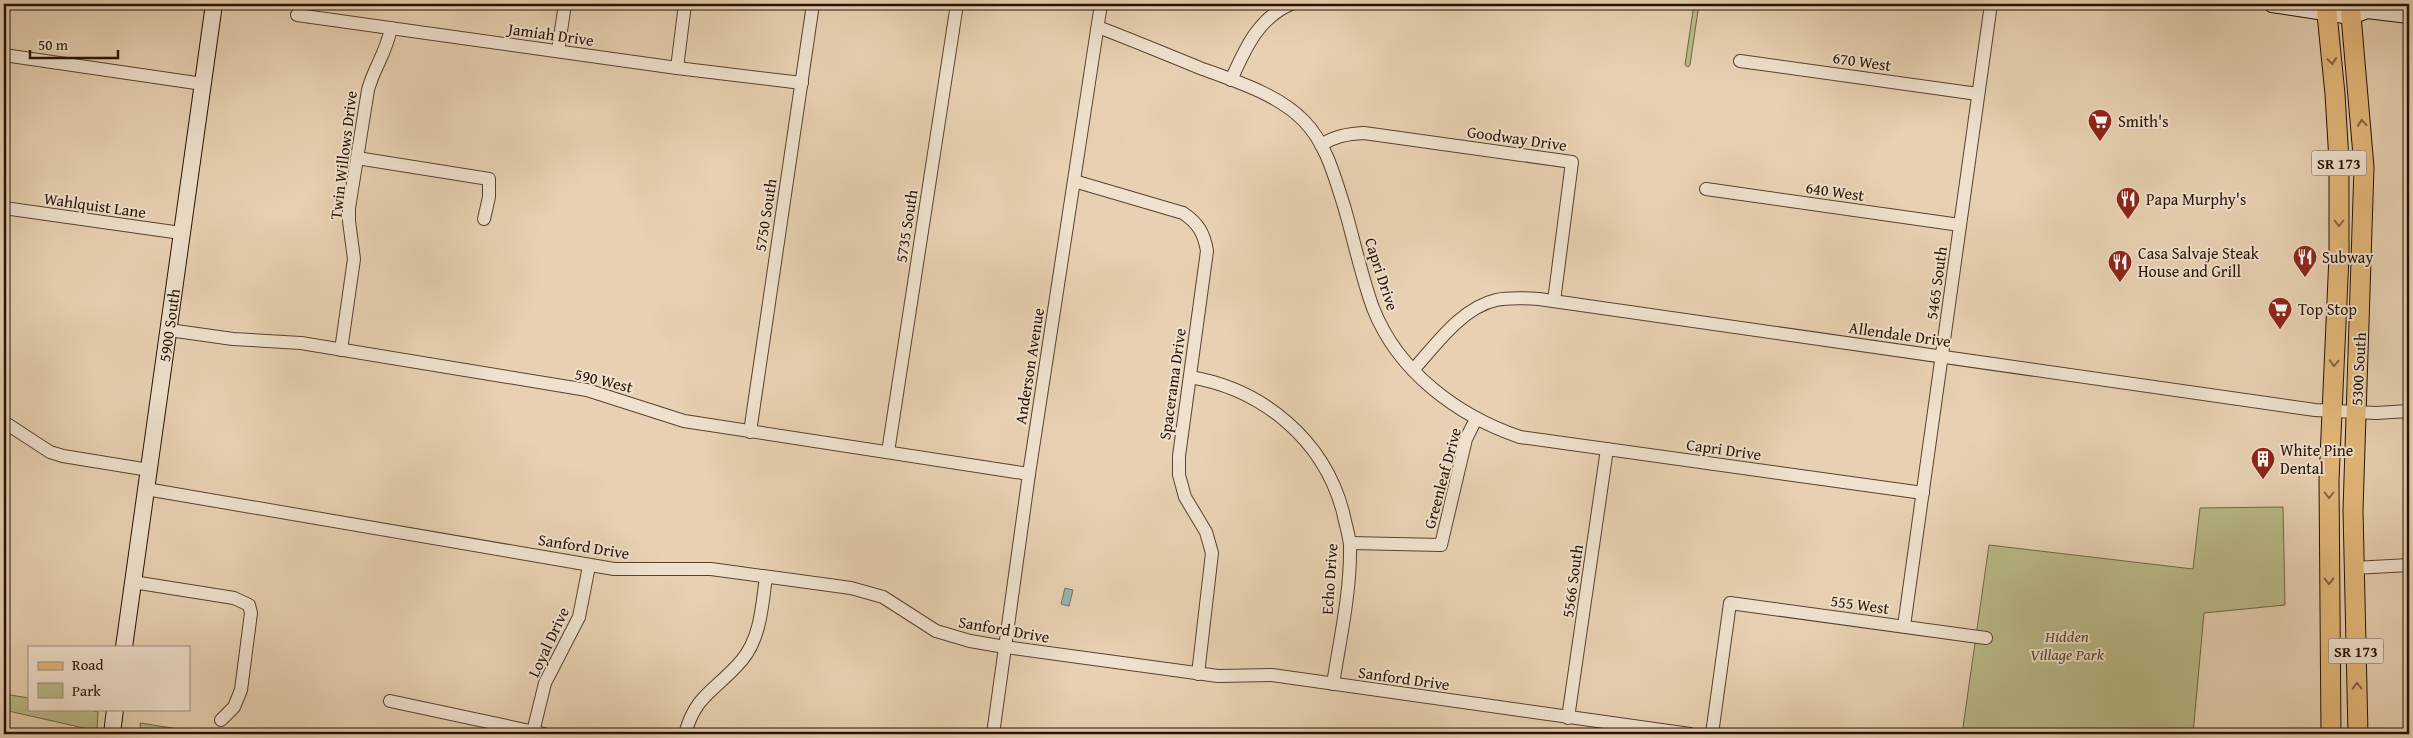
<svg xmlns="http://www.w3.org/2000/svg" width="2413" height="738" font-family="'Gentium Book Plus',serif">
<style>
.green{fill:#baba89;stroke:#706646}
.water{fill:#98b5b4;stroke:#6b746e}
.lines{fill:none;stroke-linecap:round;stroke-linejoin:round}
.street-casing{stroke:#574230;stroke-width:14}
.secondary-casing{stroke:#271204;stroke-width:18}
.primary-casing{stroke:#271204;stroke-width:21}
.street{stroke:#efe1cd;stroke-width:12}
.secondary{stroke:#efe1cd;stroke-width:16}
.primary{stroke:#e4b879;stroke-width:19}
.oneway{stroke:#86653e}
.labels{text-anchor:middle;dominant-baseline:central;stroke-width:4;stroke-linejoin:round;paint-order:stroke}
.shield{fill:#efe1cd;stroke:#635040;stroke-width:1}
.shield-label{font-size:15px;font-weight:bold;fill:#271204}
.street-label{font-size:16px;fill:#271204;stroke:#efe1cd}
.poi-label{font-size:16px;fill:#271204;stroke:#efe1cd;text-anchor:start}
.park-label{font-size:16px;font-style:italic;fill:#53442c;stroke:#efe1cd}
</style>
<rect width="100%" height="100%" fill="#e7d1b2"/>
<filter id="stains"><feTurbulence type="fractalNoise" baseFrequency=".004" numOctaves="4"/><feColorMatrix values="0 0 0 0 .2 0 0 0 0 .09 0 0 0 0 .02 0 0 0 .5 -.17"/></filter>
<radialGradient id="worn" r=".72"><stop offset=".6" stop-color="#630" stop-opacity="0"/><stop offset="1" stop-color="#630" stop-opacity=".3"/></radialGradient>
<g class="green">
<path d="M1694,4H1699L1690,65L1688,67L1685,65Z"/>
<path d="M2283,507L2285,605L2204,613L2193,734H1962L1989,545L2193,569L2200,508Z"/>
<path d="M4,694L29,698V709H85L98,712L97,731L4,710Z"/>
<path d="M140,723L204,733L206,734H141Z"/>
</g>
<path class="water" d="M1065,588L1073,590L1069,606L1061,604Z"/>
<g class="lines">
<defs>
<g id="street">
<path d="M297,15L677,68L802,83"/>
<path d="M1098,27C1132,40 1166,54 1200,68C1235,81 1278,94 1304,121C1326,143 1335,178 1344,206C1354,240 1361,275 1373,308C1398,372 1458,416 1520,437L1923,493"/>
<path d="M558,51L565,4"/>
<path d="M4,55L203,84"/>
<path d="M1740,61L1978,94"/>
<path d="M677,68L685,4"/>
<path d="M1231,80C1245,49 1258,18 1291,4"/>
<path d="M1321,145C1335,136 1347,134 1364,133L1572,162L1554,301"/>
<path d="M357,158L489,179V197L484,219"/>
<path d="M1074,181L1183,213C1198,223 1204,233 1207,251L1179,456V475L1185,497L1206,532L1212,553L1198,674"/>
<path d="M1706,189L1960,225"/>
<path d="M4,208L181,233"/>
<path d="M169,330L233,339L301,343L587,390L684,421L1029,474"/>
<path d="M341,350L354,259L349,221V208L368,90C374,67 386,54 391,28"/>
<path d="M1413,370C1435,346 1461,308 1496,300C1509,297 1525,298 1539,299L2315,410L2376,413L2409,411"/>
<path d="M1190,377C1263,389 1324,440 1343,512C1345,523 1349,534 1350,545C1351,591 1340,639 1333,684"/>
<path d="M4,422L50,452L63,456L149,470"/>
<path d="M750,432L813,4"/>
<path d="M888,452L957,4"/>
<path d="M146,489L614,569H711L851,588L883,597L936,631L970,641L1005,647L1218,676L1272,675L1690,734"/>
<path d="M1350,543L1441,545L1466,439L1476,419"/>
<path d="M2354,568L2409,565"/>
<path d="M133,582L234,598L249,605L251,613L241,690L234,707L221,720"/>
<path d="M1904,626L1991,4"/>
<path d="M390,701L544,734"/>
<path d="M1568,718L1607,449"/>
<path d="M533,732L545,683L579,617L589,566"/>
<path d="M685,734C696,693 717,690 742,660C761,637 762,605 766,577"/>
<path d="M993,734L1029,474L1101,4"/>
<path d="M1712,734L1730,603L1986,638"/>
</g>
<g id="secondary">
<path d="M2272,4L2351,16L2367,10"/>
<path d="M2358,4L2367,10L2409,15"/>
<path id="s1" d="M124,647L214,4"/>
<path d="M112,734L115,709"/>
</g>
<g id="primary">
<path d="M2326,4L2335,94L2339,161V256L2329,480L2331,734"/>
<path d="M2350,4L2364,167L2353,510L2358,734"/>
</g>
</defs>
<use href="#street" class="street-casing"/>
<use href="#secondary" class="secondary-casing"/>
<use href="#primary" class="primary-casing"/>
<use href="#street" class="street"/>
<use href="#secondary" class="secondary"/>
<use href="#primary" class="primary"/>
</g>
<defs><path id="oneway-chevron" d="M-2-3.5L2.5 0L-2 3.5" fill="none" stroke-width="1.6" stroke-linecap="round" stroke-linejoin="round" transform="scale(1.25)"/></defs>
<g class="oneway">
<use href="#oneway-chevron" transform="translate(2332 61) rotate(84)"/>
<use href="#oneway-chevron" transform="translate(2362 123) rotate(-95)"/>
<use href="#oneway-chevron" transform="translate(2339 223) rotate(90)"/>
<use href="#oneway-chevron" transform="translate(2334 363) rotate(93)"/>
<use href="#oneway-chevron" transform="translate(2329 495) rotate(90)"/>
<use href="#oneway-chevron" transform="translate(2329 581) rotate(89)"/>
<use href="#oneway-chevron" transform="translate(2357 686) rotate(-91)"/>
</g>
<defs>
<symbol id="supermarket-pin" viewBox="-11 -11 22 30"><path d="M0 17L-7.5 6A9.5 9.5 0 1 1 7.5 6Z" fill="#8f2418" stroke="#efe1cd"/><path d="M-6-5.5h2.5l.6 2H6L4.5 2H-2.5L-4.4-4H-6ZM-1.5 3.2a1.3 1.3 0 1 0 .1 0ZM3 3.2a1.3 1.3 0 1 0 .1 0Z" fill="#fff"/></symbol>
<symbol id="restaurant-pin" viewBox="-11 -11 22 30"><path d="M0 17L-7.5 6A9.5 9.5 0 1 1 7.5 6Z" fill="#8f2418" stroke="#efe1cd"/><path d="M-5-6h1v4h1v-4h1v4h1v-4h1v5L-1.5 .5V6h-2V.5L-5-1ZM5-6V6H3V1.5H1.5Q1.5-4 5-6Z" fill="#fff"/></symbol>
<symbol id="building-pin" viewBox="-11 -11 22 30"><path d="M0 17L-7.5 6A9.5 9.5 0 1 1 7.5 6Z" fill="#8f2418" stroke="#efe1cd"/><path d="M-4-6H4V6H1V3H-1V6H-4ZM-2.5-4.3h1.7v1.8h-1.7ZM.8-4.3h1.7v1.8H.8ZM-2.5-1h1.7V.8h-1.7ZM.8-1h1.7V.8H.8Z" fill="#fff"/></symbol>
</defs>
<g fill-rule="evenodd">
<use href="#supermarket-pin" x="2086" y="107" width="28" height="38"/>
<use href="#restaurant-pin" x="2114" y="185" width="28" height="38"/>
<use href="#restaurant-pin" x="2291" y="243" width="28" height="38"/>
<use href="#restaurant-pin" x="2106" y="248" width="28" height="38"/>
<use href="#supermarket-pin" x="2266" y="295" width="28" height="38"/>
<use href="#building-pin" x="2249" y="445" width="28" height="38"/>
</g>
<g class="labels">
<g class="shield">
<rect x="2311.5" y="150.5" width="55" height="25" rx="4"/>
<rect x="2328.5" y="638.5" width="55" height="25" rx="4"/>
</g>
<g class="shield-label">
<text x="2339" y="163">SR 173</text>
<text x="2356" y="651">SR 173</text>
</g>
<g class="street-label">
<text transform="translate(551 34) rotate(8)">Jamiah Drive</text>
<text transform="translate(1862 61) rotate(8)">670 West</text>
<text transform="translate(1517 138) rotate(8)">Goodway Drive</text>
<text transform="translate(343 155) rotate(-83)">Twin Willows Drive</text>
<text transform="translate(1835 191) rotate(8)">640 West</text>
<text transform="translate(95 205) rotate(8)">Wahlquist Lane</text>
<text transform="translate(765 215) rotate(-81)">5750 South</text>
<text transform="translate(906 226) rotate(-81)">5735 South</text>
<text transform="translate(1382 274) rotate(72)">Capri Drive</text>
<text transform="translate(1936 283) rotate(-82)">5465 South</text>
<text stroke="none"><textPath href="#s1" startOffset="325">5900 South</textPath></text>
<text transform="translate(1900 334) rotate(8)">Allendale Drive</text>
<text transform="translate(1029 366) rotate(-81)">Anderson Avenue</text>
<text transform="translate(2358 369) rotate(-87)">5300 South</text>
<text transform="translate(604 380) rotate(14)">590 West</text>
<text transform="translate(1172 384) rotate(-82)">Spacerama Drive</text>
<text transform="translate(1724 449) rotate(8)">Capri Drive</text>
<text transform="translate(1442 478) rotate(-75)">Greenleaf Drive</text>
<text transform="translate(584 546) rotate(9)">Sanford Drive</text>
<text transform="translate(1329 579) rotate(-86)">Echo Drive</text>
<text transform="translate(1572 581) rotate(-82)">5566 South</text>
<text transform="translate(1860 604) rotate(8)">555 West</text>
<text transform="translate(1004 629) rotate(10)">Sanford Drive</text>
<text transform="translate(548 642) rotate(-65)">Loyal Drive</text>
<text transform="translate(1404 678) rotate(8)">Sanford Drive</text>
</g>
<g class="poi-label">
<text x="2118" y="121">Smith's</text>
<text x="2146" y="199">Papa Murphy's</text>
<text x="2138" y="253">Casa Salvaje Steak<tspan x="2138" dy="18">House and Grill</tspan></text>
<text x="2322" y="257">Subway</text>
<text x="2298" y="309">Top Stop</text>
<text x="2280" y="450">White Pine<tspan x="2280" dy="18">Dental</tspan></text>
</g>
<g class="park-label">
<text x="2067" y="636">Hidden<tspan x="2067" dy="18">Village Park</tspan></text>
</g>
</g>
<rect width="2413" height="738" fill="none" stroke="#e7d1b2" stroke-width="20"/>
<rect x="5" y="5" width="2403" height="728" fill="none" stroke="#271204" stroke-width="2.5"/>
<rect x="10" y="10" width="2393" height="718" fill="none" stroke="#271204"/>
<rect x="28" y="646" width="162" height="65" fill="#efe1cd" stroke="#9f8e7d"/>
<rect x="38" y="662" width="25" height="8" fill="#e4b879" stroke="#9f8e7d"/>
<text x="72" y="670" font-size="15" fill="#271204">Road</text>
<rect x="38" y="683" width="25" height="15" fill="#baba89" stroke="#9f8e7d"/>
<text x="72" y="696" font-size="15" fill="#271204">Park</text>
<path d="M30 50v8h88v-8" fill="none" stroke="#271204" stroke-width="2.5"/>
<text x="38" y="50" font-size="15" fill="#271204" stroke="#efe1cd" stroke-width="4" paint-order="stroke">50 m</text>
<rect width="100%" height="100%" filter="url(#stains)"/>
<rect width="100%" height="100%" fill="url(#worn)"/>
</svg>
